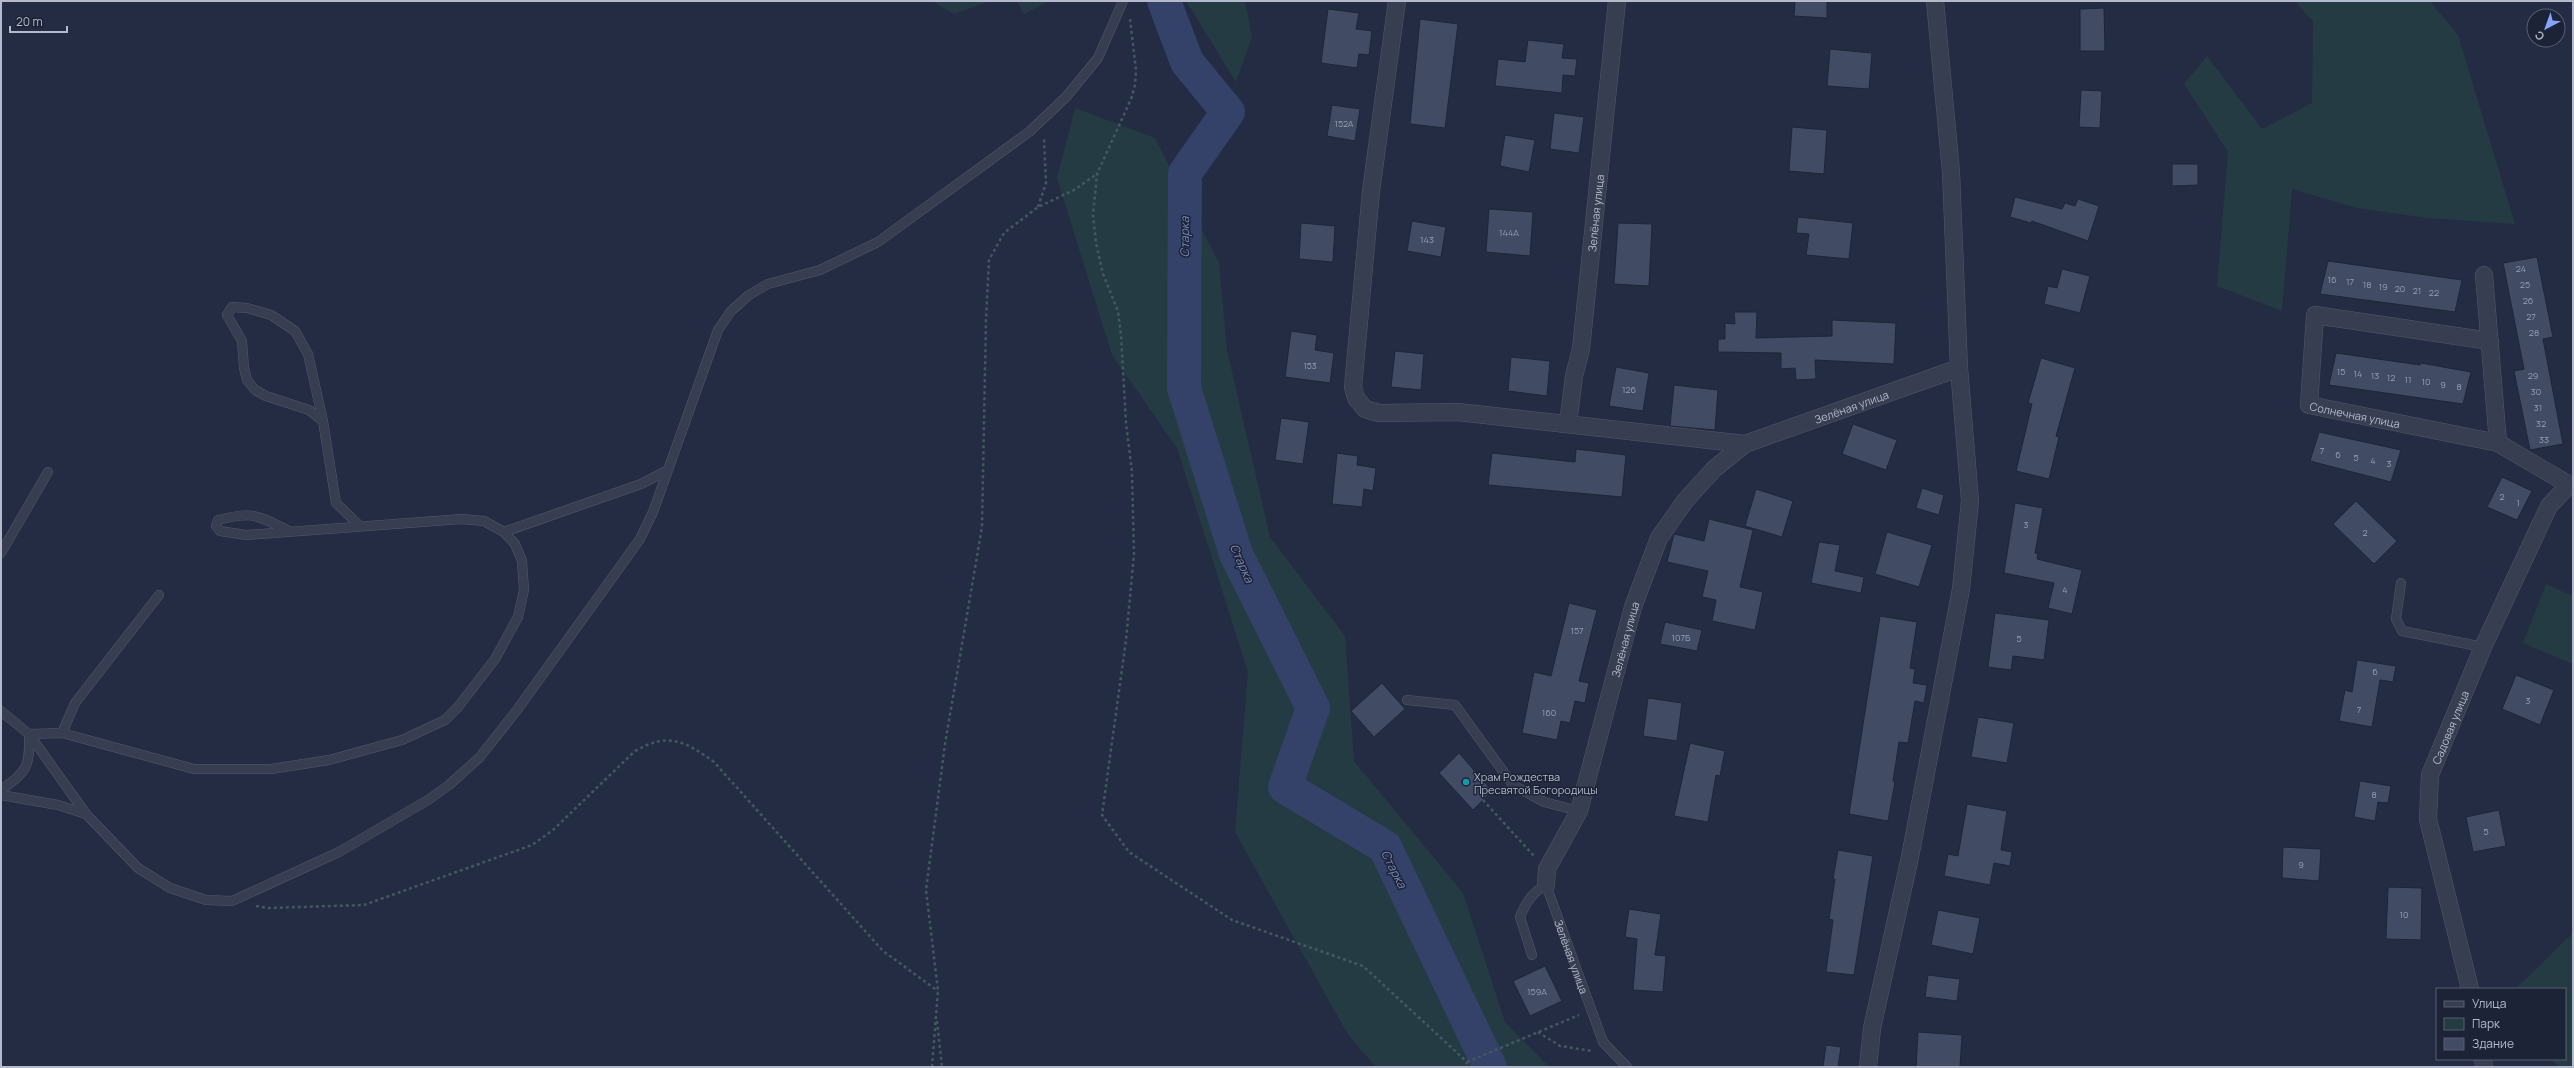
<svg xmlns="http://www.w3.org/2000/svg" width="2574" height="1068" font-family="Manrope,sans-serif">
<style>
.green{fill:#253b43}
.lines{fill:none;stroke-linecap:round;stroke-linejoin:round}
.river{stroke:#344168;stroke-width:34}
.building{fill:#414b64;stroke:#1e2539}
.lane-casing{stroke:#52596c;stroke-width:10}
.street-casing{stroke:#52596c;stroke-width:18}
.path{stroke:#435860;stroke-width:2.5;stroke-dasharray:3 3;stroke-linecap:butt}
.lane{stroke:#373e51;stroke-width:9}
.street{stroke:#373e51;stroke-width:17}
.culture-dot{fill:#0f9aa8;stroke:#1c2337;stroke-width:1.5}
.labels{text-anchor:middle;dominant-baseline:central;stroke-width:3;stroke-linejoin:round;paint-order:stroke}
.number-label{font-size:9px;fill:#979eb2}
.street-label{font-size:11px;fill:#b4bacc;stroke:#1c2337}
.poi-label{font-size:11px;fill:#b4bacc;stroke:#1c2337;text-anchor:start}
.water-label{font-size:12px;font-style:italic;fill:#798ab6;stroke:#1c2337}
</style>
<rect width="100%" height="100%" fill="#232c42"/>
<g class="green">
<path d="M932,1H990L954,14Z"/>
<path d="M1017,1H1049L1024,14Z"/>
<path d="M1186,1H1245L1252,37L1236,82Z"/>
<path d="M2295,1H2430L2458,35L2515,224L2427,218L2357,208L2292,189L2282,311L2217,286L2228,152L2184,84L2207,56L2262,129L2312,103L2313,22Z"/>
<path d="M1075,108L1155,138L1219,263L1227,350L1270,537L1345,636L1354,761L1463,893L1505,1022L1549,1067H1376L1348,1035L1235,832L1248,672L1177,448L1112,355L1057,178Z"/>
<path d="M2546,584L2573,596V664L2523,643Z"/>
<path d="M2573,933V1067H2559L2551,1059H2565V989H2515Z"/>
</g>
<g class="lines">
<path class="river" d="M1164,1L1187,62L1228,112L1185,173L1184,388L1236,554L1313,708L1285,787L1385,847L1490,1067"/>
</g>
<g class="building">
<path d="M1795,1H1827V18L1794,16Z"/>
<path d="M2104,8L2105,51H2080V9Z"/>
<path d="M1328,9L1359,13L1356,29L1372,31L1369,55L1359,54L1357,68L1321,63Z"/>
<path d="M1420,19L1458,24L1445,128L1410,124Z"/>
<path d="M1528,40L1564,44L1562,58L1577,59L1575,76L1563,75L1562,93L1495,86L1498,59L1525,62Z"/>
<path d="M1830,49L1872,53L1869,89L1827,86Z"/>
<path d="M2081,90L2102,91L2100,128L2079,127Z"/>
<path d="M1332,105L1360,109L1355,141L1327,136Z"/>
<path d="M1554,113L1584,117L1579,153L1550,149Z"/>
<path d="M1792,127L1827,130L1824,174L1789,171Z"/>
<path d="M1505,135L1535,140L1529,172L1500,166Z"/>
<path d="M2172,164H2198V185L2172,186Z"/>
<path d="M2015,197L2062,209L2065,203L2075,206L2078,199L2099,206L2088,241L2032,221L2031,223L2010,217Z"/>
<path d="M1489,209L1533,212L1530,256L1486,252Z"/>
<path d="M1798,217L1853,223L1849,259L1806,255L1809,234L1796,233Z"/>
<path d="M1412,221L1446,227L1441,257L1407,251Z"/>
<path d="M1301,223L1335,226L1333,262L1299,259Z"/>
<path d="M1618,223L1652,224L1649,286L1614,284Z"/>
<path d="M2537,257L2553,337L2543,339L2563,444L2530,450L2514,371L2524,369L2503,263Z"/>
<path d="M2328,261L2462,280L2455,312L2320,294Z"/>
<path d="M2062,269L2090,276L2080,313L2044,304L2048,286L2057,288Z"/>
<path d="M1734,312H1757L1756,338L1832,336V320L1896,323L1894,364L1815,360L1816,379L1796,380L1795,368L1781,369V353L1718,352V339H1725V323L1735,324Z"/>
<path d="M1291,331L1317,335L1315,350L1334,353L1330,383L1285,377Z"/>
<path d="M1395,351L1424,354L1421,390L1391,387Z"/>
<path d="M2336,353L2420,365L2421,363L2471,372L2463,404L2329,385Z"/>
<path d="M1511,357L1550,361L1547,396L1508,391Z"/>
<path d="M2041,358L2075,368L2056,436L2059,437L2049,479L2016,471L2032,404L2028,403Z"/>
<path d="M1616,367L1649,373L1643,411L1609,406Z"/>
<path d="M1674,385L1718,390L1715,430L1670,426Z"/>
<path d="M1281,418L1309,422L1303,464L1275,460Z"/>
<path d="M1853,424L1897,440L1886,470L1842,454Z"/>
<path d="M2319,432L2401,450L2391,482L2310,461Z"/>
<path d="M1576,449L1626,455L1622,497L1488,485L1492,453L1575,462Z"/>
<path d="M1337,453L1358,456L1357,465L1376,468L1373,491L1364,489L1362,507L1332,504Z"/>
<path d="M2502,477L2532,491L2517,520L2487,507Z"/>
<path d="M1922,488L1944,495L1939,515L1916,508Z"/>
<path d="M1756,489L1793,501L1782,537L1745,526Z"/>
<path d="M2356,501L2397,541L2374,564L2333,524Z"/>
<path d="M2015,503L2043,508L2035,553L2038,554L2037,559L2082,570L2072,614L2048,608L2054,583L2004,573Z"/>
<path d="M1709,519L1753,530L1740,587L1763,592L1755,630L1712,621L1716,600L1702,597L1708,571L1667,562L1674,534L1704,541Z"/>
<path d="M1887,532L1932,545L1919,587L1875,574Z"/>
<path d="M1819,542L1840,545L1835,571L1864,577L1861,593L1811,583Z"/>
<path d="M1569,603L1597,610L1579,681L1589,683L1585,703L1575,701L1570,723L1561,721L1557,740L1522,733L1534,672L1551,676Z"/>
<path d="M1995,613L2049,620L2044,660L2013,656L2011,670L1988,667Z"/>
<path d="M1880,616L1917,622L1910,668L1915,669L1913,683L1927,685L1924,703L1915,701L1908,743L1899,742L1893,781L1895,782L1888,821L1849,814Z"/>
<path d="M1665,622L1702,630L1697,651L1660,644Z"/>
<path d="M2357,660L2396,666L2393,682L2380,680L2372,727L2339,721L2345,690L2352,692Z"/>
<path d="M2516,675L2554,690L2540,725L2502,709Z"/>
<path d="M1382,683L1405,709L1374,737L1351,711Z"/>
<path d="M1648,698L1682,703L1677,741L1643,736Z"/>
<path d="M1978,717L2014,723L2007,763L1971,757Z"/>
<path d="M1690,743L1725,751L1720,776L1716,775L1708,822L1674,816Z"/>
<path d="M1459,753L1492,791L1473,810L1439,773Z"/>
<path d="M2360,781L2391,786L2388,803L2378,802L2375,821L2354,817Z"/>
<path d="M1967,804L2007,811L2001,850L2012,852L2010,866L1994,863L1990,885L1944,876L1948,854L1958,856Z"/>
<path d="M2499,810L2506,846L2473,852L2466,817Z"/>
<path d="M2283,847L2321,849L2319,881L2282,878Z"/>
<path d="M1838,850L1873,856L1854,975L1826,972L1833,920L1829,919L1835,879H1833Z"/>
<path d="M2388,887L2422,888L2421,940L2386,939Z"/>
<path d="M1629,909L1661,914L1655,955L1666,956L1663,992L1633,990L1637,939L1625,937Z"/>
<path d="M1938,910L1980,918L1973,954L1931,945Z"/>
<path d="M1545,966L1562,1001L1530,1016L1513,981Z"/>
<path d="M1928,975L1960,979L1957,1001L1925,997Z"/>
<path d="M1918,1032L1962,1035L1960,1067H1916Z"/>
<path d="M1826,1045L1841,1047L1838,1067H1823Z"/>
</g>
<g class="lines">
<defs>
<g id="lane">
<path d="M323,421L309,410L266,396L255,390L247,380L244,368L242,341L227,315L232,307L247,308L271,315L295,331L308,354L323,421L336,503L360,526"/>
<path d="M504,532L641,484L668,470"/>
<path d="M1,553L48,472"/>
<path d="M2401,583L2396,619L2402,631L2483,647"/>
<path d="M1407,700L1455,705L1513,785L1544,802L1579,811"/>
<path d="M1,711L29,734L86,814L138,868L170,888L206,900L232,901L339,852L428,800L449,785L479,758L517,710L640,539L653,512L718,330L731,311L749,295L768,284L820,270L878,242L1029,132L1066,97L1098,58L1123,1"/>
<path d="M62,733L75,703L159,595"/>
<path d="M1,790C28,770 30,767 29,734L62,733L194,769H271L329,760L402,740L445,720L458,707L495,659L518,617L524,590L522,561L515,544L504,532L484,521L462,519L246,535L220,531L216,526L218,520C254,511 256,515 289,531"/>
<path d="M1,795L58,805L86,814"/>
<path id="s1" d="M1532,955L1520,917C1525,904 1532,892 1546,885L1603,1042L1627,1067"/>
</g>
<g id="street">
<path d="M1397,1L1371,191L1353,387L1356,398L1365,409L1379,413L1458,412L1745,444"/>
<path d="M2484,275L2498,443L2573,487"/>
<path id="s2" d="M2490,341L2315,315L2309,405L2498,443"/>
<path id="s3" d="M1568,424L1574,376L1581,349L1617,1"/>
<path id="s4" d="M1546,885L1547,869L1579,811L1633,607L1659,538L1685,501L1714,469L1745,444L1959,368"/>
<path id="s5" d="M2470,989L2428,819L2430,775L2483,647L2549,506L2569,485"/>
<path d="M2483,1059L2484,1067"/>
<path d="M1868,1067L1872,1028L1910,857L1961,589L1970,501L1959,368L1951,172L1935,1"/>
</g>
</defs>
<use href="#lane" class="lane-casing"/>
<use href="#street" class="street-casing"/>
<g class="path">
<path d="M1130,19L1136,70L1135,85L1131,99L1097,174L1093,215L1096,243L1103,274L1118,311L1121,335L1126,423L1132,472L1134,554L1126,640L1102,815L1129,852L1232,920L1363,966L1467,1062L1466,1067"/>
<path d="M1038,207L1046,183L1044,138"/>
<path d="M1483,800L1534,856"/>
<path d="M256,906L268,908L364,905L532,845L553,830L635,751C668,732 685,741 714,762L883,951L938,991"/>
<path d="M937,1021L942,1067"/>
<path d="M1538,1032L1560,1046L1592,1051"/>
<path d="M1467,1062L1579,1015"/>
<path d="M932,1067L938,991L926,890L945,744L982,527L986,319L989,260L1004,233L1038,207L1074,190L1097,174"/>
</g>
<use href="#lane" class="lane"/>
<use href="#street" class="street"/>
</g>
<circle class="culture-dot" cx="1466" cy="782" r="4"/>
<g class="labels">
<g class="number-label">
<text x="1344" y="123">152А</text>
<text x="1509" y="232">144А</text>
<text x="1427" y="239">143</text>
<text x="2521" y="268">24</text>
<text x="2332" y="279">16</text>
<text x="2350" y="281">17</text>
<text x="2367" y="284">18</text>
<text x="2525" y="284">25</text>
<text x="2383" y="286">19</text>
<text x="2400" y="288">20</text>
<text x="2417" y="290">21</text>
<text x="2434" y="292">22</text>
<text x="2528" y="300">26</text>
<text x="2531" y="316">27</text>
<text x="2534" y="332">28</text>
<text x="1310" y="365">153</text>
<text x="2341" y="371">15</text>
<text x="2358" y="373">14</text>
<text x="2375" y="375">13</text>
<text x="2533" y="375">29</text>
<text x="2391" y="377">12</text>
<text x="2408" y="379">11</text>
<text x="2426" y="381">10</text>
<text x="2443" y="384">9</text>
<text x="2459" y="386">8</text>
<text x="1629" y="389">126</text>
<text x="2536" y="391">30</text>
<text x="2538" y="407">31</text>
<text x="2541" y="423">32</text>
<text x="2544" y="439">33</text>
<text x="2322" y="450">7</text>
<text x="2338" y="454">6</text>
<text x="2356" y="457">5</text>
<text x="2373" y="460">4</text>
<text x="2389" y="463">3</text>
<text x="2502" y="496">2</text>
<text x="2518" y="502">1</text>
<text x="2026" y="524">3</text>
<text x="2365" y="532">2</text>
<text x="2065" y="589">4</text>
<text x="1577" y="630">157</text>
<text x="1681" y="637">107Б</text>
<text x="2019" y="638">5</text>
<text x="2375" y="671">6</text>
<text x="2528" y="700">3</text>
<text x="2359" y="709">7</text>
<text x="1549" y="712">160</text>
<text x="2374" y="794">8</text>
<text x="2486" y="831">5</text>
<text x="2301" y="864">9</text>
<text x="2404" y="914">10</text>
<text x="1537" y="991">159А</text>
</g>
<g class="street-label">
<text stroke="none"><textPath href="#s3" startOffset="213">Зелёная улица</textPath></text>
<text stroke="none"><textPath href="#s4" startOffset="608">Зелёная улица</textPath></text>
<text stroke="none"><textPath href="#s2" startOffset="314">Солнечная улица</textPath></text>
<text stroke="none"><textPath href="#s4" startOffset="260">Зелёная улица</textPath></text>
<text stroke="none"><textPath href="#s5" startOffset="271">Садовая улица</textPath></text>
<text stroke="none"><textPath href="#s1" startOffset="158">Зелёная улица</textPath></text>
</g>
<g class="poi-label">
<text x="1474" y="776">Храм Рождества<tspan x="1474" dy="13">Пресвятой Богородицы</tspan></text>
</g>
<g class="water-label">
<text transform="translate(1184 237) rotate(-90)">Старка</text>
<text transform="translate(1242 563) rotate(66)">Старка</text>
<text transform="translate(1394 869) rotate(63)">Старка</text>
</g>
</g>
<rect width="2574" height="1068" fill="none" stroke="#b4bacc" stroke-width="4"/>
<rect x="2436" y="988" width="130" height="72" fill="#1c2337" stroke="#595f73"/>
<rect x="2444" y="1001" width="20" height="6" fill="#373e51" stroke="#595f73"/>
<text x="2472" y="1008" font-size="12" fill="#b4bacc">Улица</text>
<rect x="2444" y="1018" width="20" height="12" fill="#253b43" stroke="#595f73"/>
<text x="2472" y="1028" font-size="12" fill="#b4bacc">Парк</text>
<rect x="2444" y="1038" width="20" height="12" fill="#414b64" stroke="#595f73"/>
<text x="2472" y="1048" font-size="12" fill="#b4bacc">Здание</text>
<g transform="translate(2546 28) rotate(221)"><circle r="19" fill="#1c2337" stroke="#595f73"/>
<path d="M0-3L7 15L0 10L-7 15Z" fill="#86a3ff"/>
<text y="-6" font-size="11" font-weight="bold" text-anchor="middle" fill="#b4bacc">С</text>
</g>
<path d="M10 26v6h57v-6" fill="none" stroke="#b4bacc" stroke-width="2"/>
<text x="16" y="26" font-size="12" fill="#b4bacc" stroke="#1c2337" stroke-width="3" paint-order="stroke">20 m</text>
</svg>
